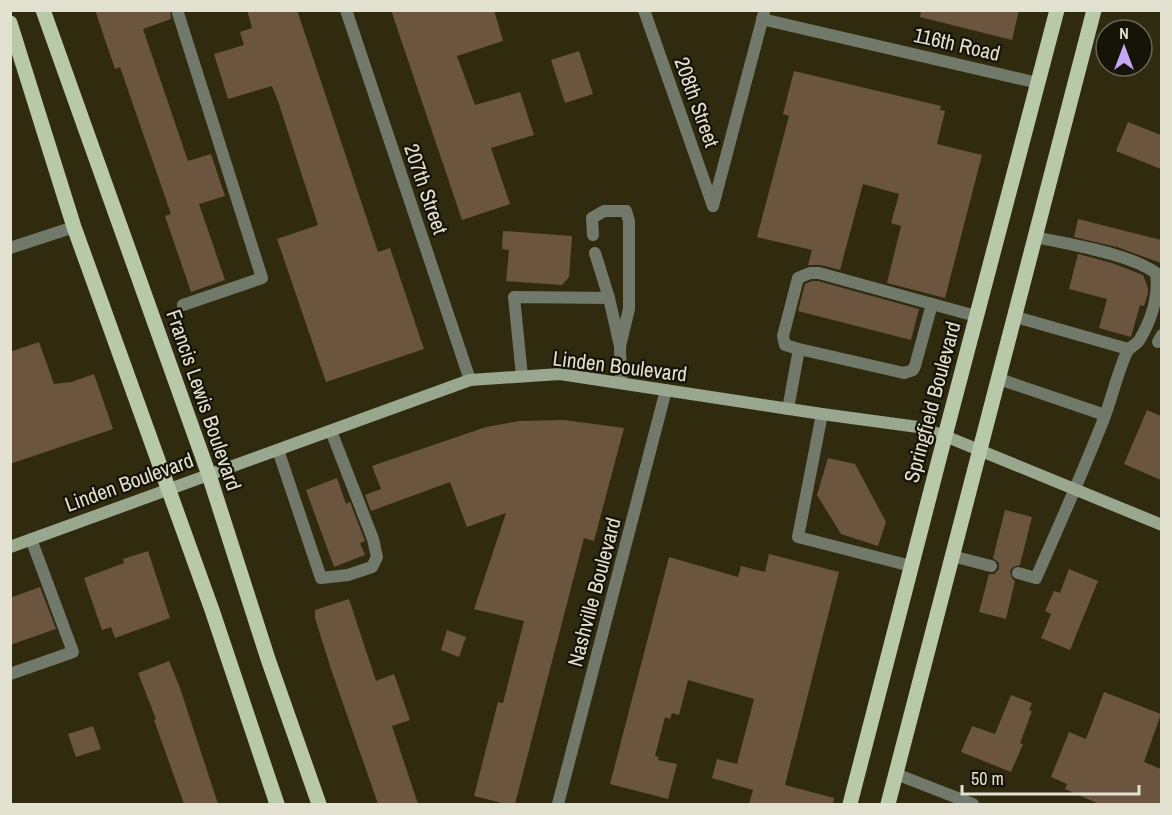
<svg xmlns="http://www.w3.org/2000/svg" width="1172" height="815" font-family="'Archivo Narrow',sans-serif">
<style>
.building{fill:#6b553f}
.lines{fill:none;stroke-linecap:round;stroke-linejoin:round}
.lane{stroke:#717a6a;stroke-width:12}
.street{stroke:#717a6a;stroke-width:12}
.secondary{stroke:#99a78e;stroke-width:12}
.primary{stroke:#b8c9a9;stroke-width:15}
.labels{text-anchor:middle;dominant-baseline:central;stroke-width:4.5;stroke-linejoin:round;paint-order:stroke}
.street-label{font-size:21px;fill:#e3e1d0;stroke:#161408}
</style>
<rect width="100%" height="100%" fill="#302b0f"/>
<g class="building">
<path d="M95,10H170L171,19L143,29L188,161L211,154L225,196L199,204L225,280L191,292L165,216L171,214L120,67L115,69Z"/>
<path d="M247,10H297L378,252L390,248L424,349L326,382L277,239L318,225L279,104L272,86L228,99L214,54L244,45L240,32L252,28Z"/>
<path d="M391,10H494L503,41L457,56L475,105L520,92L534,135L491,148L510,204L462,220Z"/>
<path d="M921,10H1019L1012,40L920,17Z"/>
<path d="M579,51L593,94L565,103L551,60Z"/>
<path d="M794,71L941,106L940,110L945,111L937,144L982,155L945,298L887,283L901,226L891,223L899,194L863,184L840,270L821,265H808L812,250L757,237L789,116L783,114Z"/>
<path d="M1128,122L1161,135V169L1116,151Z"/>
<path d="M1078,219L1161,240V263L1117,247L1074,237Z"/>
<path d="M503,231L572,236L569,277L562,285L506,281L509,250L502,249Z"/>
<path d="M1078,254L1112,263L1143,275L1148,288V293L1144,306L1140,305L1131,337L1099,328L1107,299L1069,289Z"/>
<path d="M812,281H818L919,309L911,340L798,311L805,284Z"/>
<path d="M39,342L54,384L71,382L94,374L113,429L10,464V352Z"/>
<path d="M1147,410L1161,416V480L1124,464Z"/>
<path d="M564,420L624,428L594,541L584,538L515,804H506L474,796L498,702L503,703L524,621L474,609L506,513L467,527L450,482L371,511L365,495L381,489L372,466L486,427L520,421Z"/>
<path d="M828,458L855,464L886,522L878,546L841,534L817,495Z"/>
<path d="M337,478L346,504L350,502L365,541L360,543L365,555L334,567L306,490Z"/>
<path d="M1005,510L1032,517L1020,565L1013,567L1010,571L1012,578L1015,581L1006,619L979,612L989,574H994L999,569V563L993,558Z"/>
<path d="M148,551L170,618L115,638L111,627L102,630L84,578L124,563L123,559Z"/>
<path d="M769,554L839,572L785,785L834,798L833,804H749L753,790L712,778L717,759L737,764L754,699L688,680L679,715L672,713L670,719L665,717L655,756L659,757L658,760L677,764L668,799L610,784L669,557L738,577L741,566L765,572Z"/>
<path d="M1069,569L1098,581L1070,650L1041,638L1051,614L1045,611L1054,591L1060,593Z"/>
<path d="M40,587L56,629L10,645V598Z"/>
<path d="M349,599L376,681L394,674L410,720L392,726L418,804H378L331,669L315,618V610Z"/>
<path d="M447,630L466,637L459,657L441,650Z"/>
<path d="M169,661L180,688L218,804H184L154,720L156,719L138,673Z"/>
<path d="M1104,692L1161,714L1144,762L1161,769V804H1099L1065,789L1067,784L1051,777L1069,732L1086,739Z"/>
<path d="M1011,695L1032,703L1029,710L1032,711L1020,743L1023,744L1011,772L961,752L972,726L995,734Z"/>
<path d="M93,726L101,749L76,757L68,734Z"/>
</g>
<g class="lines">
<g class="lane">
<path d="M178,13L262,278L183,305"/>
<path d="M593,235L592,218L604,211H626L629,221V309L620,346"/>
<path d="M595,253L609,298L620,346L621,383"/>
<path d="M932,304L976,316"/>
<path d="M1016,317L1128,349"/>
<path d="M1158,342L1162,335"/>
<path d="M522,376L514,297L609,298"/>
<path d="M999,379L1105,415"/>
<path d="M788,409L799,349L904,373L913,370L915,366L932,304L819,273H810L798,278L783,336L785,345L799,349"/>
<path d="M822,414L798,537L911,566"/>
<path d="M278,450L321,578L348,575L372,567L377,557L373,539L331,431"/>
<path d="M952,556L991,566"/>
<path d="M1018,573L1036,578C1059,526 1082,474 1103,421C1112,399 1117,373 1127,352C1130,346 1137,345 1140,339C1151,320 1159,296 1156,273C1128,253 1070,245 1036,237"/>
<path d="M10,674L73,652L31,539"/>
</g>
<g class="street">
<path d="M346,10L470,380"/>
<path d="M644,10L713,206"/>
<path d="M762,19L1038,83"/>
<path d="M713,206L764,13"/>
<path d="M10,248L74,227"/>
<path d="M896,774L973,804"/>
<path d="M558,804L666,390"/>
</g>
<path class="secondary" d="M10,547L470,380L560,374L822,414L918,427L945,436L1162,525"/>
<g class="primary">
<path d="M43,10L209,475L268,659L319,804"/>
<path d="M10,23L74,227L212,610L277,804"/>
<path d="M850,804L945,436L1057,10"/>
<path d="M888,804L1094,10"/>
</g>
</g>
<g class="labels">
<g class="street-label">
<text transform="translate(957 44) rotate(13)">116th Road</text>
<text transform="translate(697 102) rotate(70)">208th Street</text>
<text transform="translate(426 189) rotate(71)">207th Street</text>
<text transform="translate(620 366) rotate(7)">Linden Boulevard</text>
<text transform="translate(204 400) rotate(71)">Francis Lewis Boulevard</text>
<text transform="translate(932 402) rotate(-75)">Springfield Boulevard</text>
<text transform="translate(129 482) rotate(-20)">Linden Boulevard</text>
<text transform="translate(594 592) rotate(-75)">Nashville Boulevard</text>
</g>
</g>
<rect width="1172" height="815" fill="none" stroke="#e3e1d0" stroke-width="24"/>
<g transform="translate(1124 48)"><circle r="28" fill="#161408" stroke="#686658" stroke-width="1.5"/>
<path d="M0-4.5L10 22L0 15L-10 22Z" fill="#c3a7f2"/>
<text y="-9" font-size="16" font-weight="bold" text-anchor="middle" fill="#e3e1d0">N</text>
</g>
<path d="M962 785v9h177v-9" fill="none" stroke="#e3e1d0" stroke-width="3"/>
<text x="971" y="785" font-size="18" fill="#e3e1d0" stroke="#161408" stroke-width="4.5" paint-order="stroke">50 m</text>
</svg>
